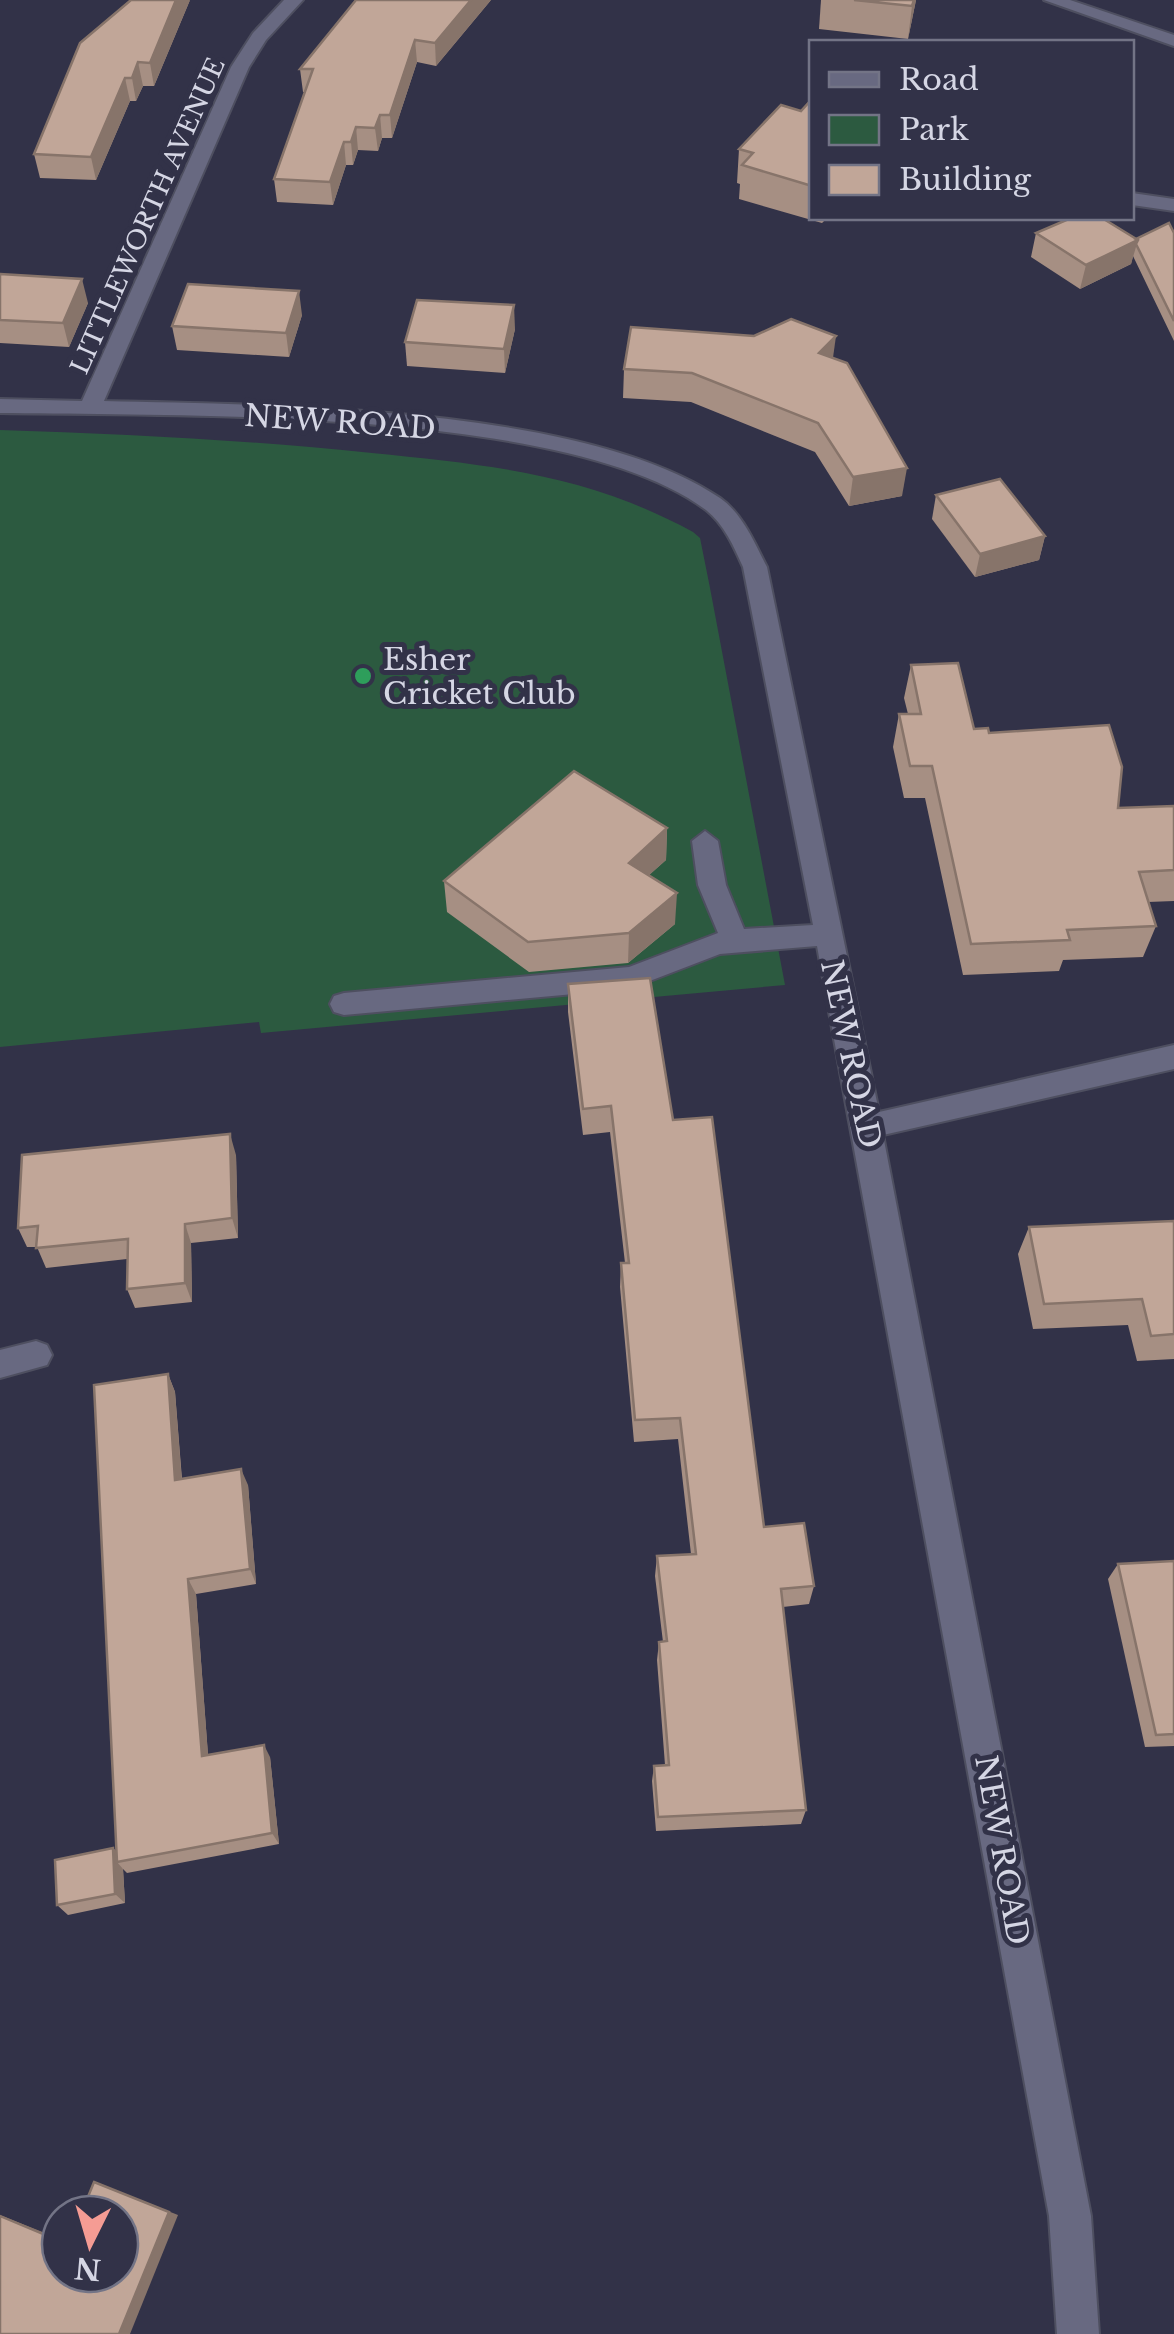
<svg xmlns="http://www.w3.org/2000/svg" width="1174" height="2334" font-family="'Libre Baskerville',serif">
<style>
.green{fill:#2c5a40}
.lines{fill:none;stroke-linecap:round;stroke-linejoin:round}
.minor-casing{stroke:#4e4f60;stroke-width:4}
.minor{fill:#686981;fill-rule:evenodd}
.wall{fill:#a68f83}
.shaded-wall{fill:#87746a}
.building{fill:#c1a698;stroke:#87746a;stroke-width:2.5}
.leisure-dot{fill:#2e9e5b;stroke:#323248;stroke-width:4}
.labels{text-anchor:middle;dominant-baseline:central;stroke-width:10;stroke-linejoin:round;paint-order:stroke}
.far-street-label{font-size:25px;fill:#d5d6e4;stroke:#323248}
.street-label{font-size:30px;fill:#d5d6e4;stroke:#323248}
.poi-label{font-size:30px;fill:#d5d6e4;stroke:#323248;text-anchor:start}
</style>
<rect width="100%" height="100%" fill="#323248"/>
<path class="green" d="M0,430C124,434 248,440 372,453C490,465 587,474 693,532L700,538L710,588L785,985L261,1033L259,1022L0,1047Z"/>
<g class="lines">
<defs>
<g id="minor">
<path d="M284,0H303L266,40L249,67L104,401C270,405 583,405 720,498C743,514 755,544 767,567L879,1112L1174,1045V1069L883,1135L1091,2216L1099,2334H1057L1049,2216L817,946L720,954L629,989L344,1015L334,1012L330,1004L334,996L344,993L629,967L718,933L698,885L692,841L705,831L718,841L726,885L744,929L813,925L743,567C734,547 724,524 706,510C569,407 174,416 0,413V399L82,401L231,67L253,33Z"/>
<path d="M1044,0H1070L1174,35V46Z"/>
<path d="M1132,193L1174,199V211L1132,205Z"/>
<path d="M36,1341L47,1345L52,1355L47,1365L0,1378V1350Z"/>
</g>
</defs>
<use href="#minor" class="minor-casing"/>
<use href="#minor" class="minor"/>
</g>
<g class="wall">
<path d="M190,0L154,86H143L136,101H130L96,180L40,178L34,154Z"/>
<path d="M491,0L436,66L417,62L392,138H382L378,151L358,150L353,165H346L333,205L277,202L274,179L305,92H303L300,69Z"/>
<path d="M821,0H916L908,39L819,29Z"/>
<path d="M812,99V218H827L822,223L739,199L740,184L737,183L739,149L801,111Z"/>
<path d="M1036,233L1136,239L1174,233V341L1133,256L1131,264L1080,289L1031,257Z"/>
<path d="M0,274L88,303L69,347L0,343Z"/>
<path d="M302,315L289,357L177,350L172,326Z"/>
<path d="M515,329L505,373L407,366L405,342Z"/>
<path d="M833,358L902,496L849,506L815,452L691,402L623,398L624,369Z"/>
<path d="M936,495L1045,536L1039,560L975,577L932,519Z"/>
<path d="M911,665L974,729L989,733L1118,808L1174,806V901L1148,902L1156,926L1143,957L1063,960L1059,971L963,975L925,798H904L893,747L899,714H908L904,698Z"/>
<path d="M667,828L666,860L649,875L675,924L628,963L529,972L447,912L444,881Z"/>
<path d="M568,984L673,1120L764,1527L814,1586L809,1604L783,1607L806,1810L801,1824L656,1831L652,1781L654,1766L665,1765L657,1660L659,1642H663L655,1576L657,1556L691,1554L678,1439L634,1442L620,1287L621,1263H625L610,1132L583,1135L568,1012Z"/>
<path d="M236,1155L238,1238L191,1243L192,1302L135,1308L127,1289V1259L46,1268L37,1247H27L18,1228Z"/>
<path d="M1174,1221V1359L1137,1361L1128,1325L1033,1329L1018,1254L1029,1227Z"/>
<path d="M168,1374L175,1392L182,1479L248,1485L256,1584L196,1594L208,1755L270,1757L279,1844L127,1873L123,1869L125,1903L68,1915L57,1905L113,1848L117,1852Z"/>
<path d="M1174,1561V1746L1145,1747L1108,1579L1118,1564Z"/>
</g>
<g class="shaded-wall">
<path d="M176,0H190L154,86L150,63Z"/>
<path d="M471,0H491L436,66L435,43Z"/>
<path d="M914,0H916L908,39L912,6Z"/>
<path d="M415,40L417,62L392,138L390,115Z"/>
<path d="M138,62L143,86L136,101L132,78Z"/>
<path d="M125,78L130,101L96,180L91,157Z"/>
<path d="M380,115L382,138L378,151L375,128Z"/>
<path d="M356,127L358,150L353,165L351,142Z"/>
<path d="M344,142L346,165L333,205L330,182Z"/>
<path d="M1138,240L1131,264L1080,289L1086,265Z"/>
<path d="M82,279L88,303L69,347L63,323Z"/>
<path d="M299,291L302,315L289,357L286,333Z"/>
<path d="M514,305L515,329L505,373L504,349Z"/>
<path d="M836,336L832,365L819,353Z"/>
<path d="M907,468L902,496L849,506L853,477Z"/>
<path d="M1045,536L1039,560L975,577L980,554Z"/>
<path d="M667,828L666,860L628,894L629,863Z"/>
<path d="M677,893L675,924L628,963L629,933Z"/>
<path d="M230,1134L236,1155L238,1238L232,1218Z"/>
<path d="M185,1224L191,1243L192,1302L185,1283Z"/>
<path d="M168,1374L175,1392L183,1496L175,1480Z"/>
<path d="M241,1469L248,1485L256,1584L250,1569Z"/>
<path d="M188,1579L196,1594L209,1768L202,1756Z"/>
<path d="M264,1745L270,1757L279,1844L272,1833Z"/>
<path d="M113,1848L123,1859L117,1862L123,1869L125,1903L115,1894Z"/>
<path d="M94,2182L178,2215L130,2334H119Z"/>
<path d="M0,2215L60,2239V2241L0,2216Z"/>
</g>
<g class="building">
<path d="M131,0H176L150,63L138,62L132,78H125L91,157L34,154L80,43Z"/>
<path d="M356,0H471L435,43L415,40L390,115H380L375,128L356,127L351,142H344L330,182L274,179L313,69H300Z"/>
<path d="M854,0H914L912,6Z"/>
<path d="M812,99V186L742,165L753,153L739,149L781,105L801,111Z"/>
<path d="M1071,218H1102L1138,240L1086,265L1036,233Z"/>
<path d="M1169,223L1174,233V321L1136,244L1138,240L1136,239Z"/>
<path d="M0,274L82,279L63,323L0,320Z"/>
<path d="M188,284L299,291L286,333L172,326Z"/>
<path d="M417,300L514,305L504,349L405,342Z"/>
<path d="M791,319L836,336L819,353L847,363L907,468L853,477L818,423L692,373L624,369L631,327L754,336Z"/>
<path d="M1000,479L1045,536L980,554L936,495Z"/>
<path d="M958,663L974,729L988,728L989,733L1109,725L1122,767L1118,808L1174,806V870L1139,872L1156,926L1067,930L1070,940L971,944L932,766H910L899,714H921L911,665Z"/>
<path d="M574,771L667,828L629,863L677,893L629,933L528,942L444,881Z"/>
<path d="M650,978L673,1120L712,1117L764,1527L804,1523L814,1586L781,1589L806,1810L658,1817L654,1766L669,1765L659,1642L667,1641L657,1556L696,1554L680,1418L635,1420L621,1263H629L611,1106L583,1109L568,984Z"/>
<path d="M230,1134L232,1218L185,1224V1283L127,1289L128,1239L36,1248L38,1226L18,1228L22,1155Z"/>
<path d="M1174,1221V1334L1151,1336L1142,1299L1044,1304L1029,1227Z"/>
<path d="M168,1374L175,1480L241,1469L250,1569L188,1579L202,1756L264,1745L272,1833L117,1862L94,1385Z"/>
<path d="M1174,1561V1734L1156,1735L1118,1564Z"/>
<path d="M113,1848L115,1894L57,1905L55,1860Z"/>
<path d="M94,2182L169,2212L119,2334H0V2216L60,2241V2274H120V2214H81Z"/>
</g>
<circle class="leisure-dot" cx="363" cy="676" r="10"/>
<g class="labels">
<g class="far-street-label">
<text transform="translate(148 216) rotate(-66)">LITTLEWORTH AVENUE</text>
</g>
<g class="street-label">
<text transform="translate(340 422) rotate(4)">NEW ROAD</text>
<text transform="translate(851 1054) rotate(78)">NEW ROAD</text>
<text transform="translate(1002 1850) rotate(80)">NEW ROAD</text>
</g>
<g class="poi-label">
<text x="383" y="659">Esher<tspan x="383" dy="34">Cricket Club</tspan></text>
</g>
</g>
<rect x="809" y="40" width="325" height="180" fill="#323248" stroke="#737486" stroke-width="2.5"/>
<rect x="829" y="72" width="50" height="15" fill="#686981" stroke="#737486" stroke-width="2.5"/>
<text x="899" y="90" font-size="30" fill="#d5d6e4">Road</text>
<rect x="829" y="115" width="50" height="30" fill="#2c5a40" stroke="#737486" stroke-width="2.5"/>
<text x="899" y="140" font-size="30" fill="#d5d6e4">Park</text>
<rect x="829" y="165" width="50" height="30" fill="#c1a698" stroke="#737486" stroke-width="2.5"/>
<text x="899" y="190" font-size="30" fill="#d5d6e4">Building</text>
<g transform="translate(90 2244) rotate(185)"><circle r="48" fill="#323248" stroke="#737486" stroke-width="2.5"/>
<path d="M0-8L18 38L0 25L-18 38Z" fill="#f59c94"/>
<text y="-15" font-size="28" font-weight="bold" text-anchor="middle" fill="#d5d6e4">N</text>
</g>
</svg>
